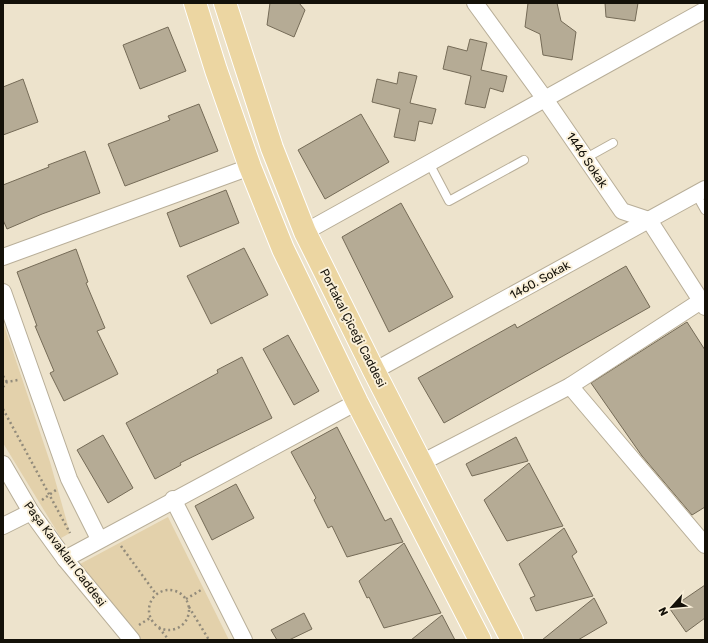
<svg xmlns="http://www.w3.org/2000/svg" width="708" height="643" font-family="Rubik,sans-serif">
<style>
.green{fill:#e3d1ab}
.building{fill:#b5ab95;stroke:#756b57}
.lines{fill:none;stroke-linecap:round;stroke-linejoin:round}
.lane-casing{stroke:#b8ae98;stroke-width:10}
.street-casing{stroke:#b8ae98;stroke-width:18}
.primary-casing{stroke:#fff;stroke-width:24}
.path{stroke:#928b7b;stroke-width:2.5;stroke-dasharray:2 3;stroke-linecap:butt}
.lane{stroke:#fff;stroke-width:8}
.street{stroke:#fff;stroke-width:16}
.primary{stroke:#ecd6a2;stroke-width:22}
.labels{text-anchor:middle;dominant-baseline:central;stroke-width:4;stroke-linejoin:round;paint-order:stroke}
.street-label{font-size:12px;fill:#141109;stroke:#faf0d9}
</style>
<rect width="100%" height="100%" fill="#ede3cc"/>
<g class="green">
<path d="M3,322L50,462L70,533L61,538L3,443Z"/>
<path d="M168,517L229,640H140L80,564Z"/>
</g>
<g class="building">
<path d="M270,3H299L305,10L294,37L267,25Z"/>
<path d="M528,3H557L561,21L576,32L572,60L543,55L540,34L525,27Z"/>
<path d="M605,3H638L635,21L606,17Z"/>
<path d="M168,27L186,71L140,89L123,45Z"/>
<path d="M470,39L487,43L481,70L507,76L503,92L490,88L485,108L465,104L471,76L443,69L448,46L467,51Z"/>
<path d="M399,72L417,76L410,103L436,109L432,124L419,121L415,141L394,137L400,109L372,102L377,79L397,84Z"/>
<path d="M23,79L38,122L3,135V87Z"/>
<path d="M199,104L218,151L125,186L108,144L170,120L168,116Z"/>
<path d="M361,114L389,162L325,199L298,150Z"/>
<path d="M85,151L100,193L42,214L7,229L3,220V185L49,167L48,165Z"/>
<path d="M226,190L239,223L180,247L167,213Z"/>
<path d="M401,203L453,297L389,332L342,237Z"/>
<path d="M244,248L268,295L211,324L187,276Z"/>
<path d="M76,249L88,282L86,283L105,328L97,331L118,374L64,401L50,373L54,371L35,326H37L17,272Z"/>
<path d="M626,266L650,307L444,423L418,378L515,324L517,328Z"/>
<path d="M687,322L705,350V507L692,515L642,456L591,383Z"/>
<path d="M288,335L319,391L294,405L263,349Z"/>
<path d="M242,357L272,418L180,463L181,465L155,479L126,423L218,373L217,370Z"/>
<path d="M337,427L385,521L391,518L403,542L347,557L332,526L328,528L314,500L316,498L291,452Z"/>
<path d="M103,435L133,488L108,503L77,450Z"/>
<path d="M516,437L528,461L472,476L466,464Z"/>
<path d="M529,463L563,526L507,541L484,500Z"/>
<path d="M236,484L254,518L212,540L195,506Z"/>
<path d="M564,528L577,552L572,556L593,596L536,611L530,598L535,596L519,564Z"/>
<path d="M404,543L441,613L384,628L369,597L367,598L359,581Z"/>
<path d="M705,585V618L686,632L670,609Z"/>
<path d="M594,598L607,623L578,640H542Z"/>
<path d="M304,613L312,629L289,640H277L271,630Z"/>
<path d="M442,615L455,640H411Z"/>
</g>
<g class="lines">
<defs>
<g id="lane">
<path d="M586,158L613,143"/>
<path d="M429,163L449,201L524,160"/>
<path d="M696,194L705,210"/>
</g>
<g id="street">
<path d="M475,3L545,99L622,211L649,220L705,307"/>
<path d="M305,232L705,10"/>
<path d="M3,257L250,167"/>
<path d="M3,292L69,479L99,539"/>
<path d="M374,371L705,189"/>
<path d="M570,386L705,545"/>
<path d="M421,463L570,386L701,301"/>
<path d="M3,464L31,512L65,559L132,640"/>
<path d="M173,499L244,640"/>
<path d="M3,526L31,512"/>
<path d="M65,559L357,402"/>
</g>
<g id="primary">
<path d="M195,3L216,70L250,167L283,249L357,402L480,640"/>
<path d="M225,3L272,148L305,232L374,371L512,640"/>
</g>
</defs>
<use href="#lane" class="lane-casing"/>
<use href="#street" class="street-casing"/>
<use href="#primary" class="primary-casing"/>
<g class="path">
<path d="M3,376L7,382"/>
<path d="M3,387L7,382L18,380"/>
<path d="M3,409L70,533"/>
<path d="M42,500L56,490"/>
<path d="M121,546L156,594"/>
<circle cx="169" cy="610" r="20"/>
<path d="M186,599L201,590"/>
<path d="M189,607L209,640"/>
<path d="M139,625L150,618"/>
<path d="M159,628L169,640"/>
</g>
<use href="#lane" class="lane"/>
<use href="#street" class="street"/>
<use href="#primary" class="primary"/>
</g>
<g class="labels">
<g class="street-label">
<text transform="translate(587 160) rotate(56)">1446 Sokak</text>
<text transform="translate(540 280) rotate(-29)">1460. Sokak</text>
<text transform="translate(353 328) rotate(63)">Portakal Çiceği Caddesi</text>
<text transform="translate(65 554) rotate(53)">Paşa Kavakları Caddesi</text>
</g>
</g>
<rect width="708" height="643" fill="none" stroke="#141109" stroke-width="8"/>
<g transform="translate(672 607) rotate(243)" stroke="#faf0d9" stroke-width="3" paint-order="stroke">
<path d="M0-3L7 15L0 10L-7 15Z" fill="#141109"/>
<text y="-6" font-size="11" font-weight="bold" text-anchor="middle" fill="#141109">N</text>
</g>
</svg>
